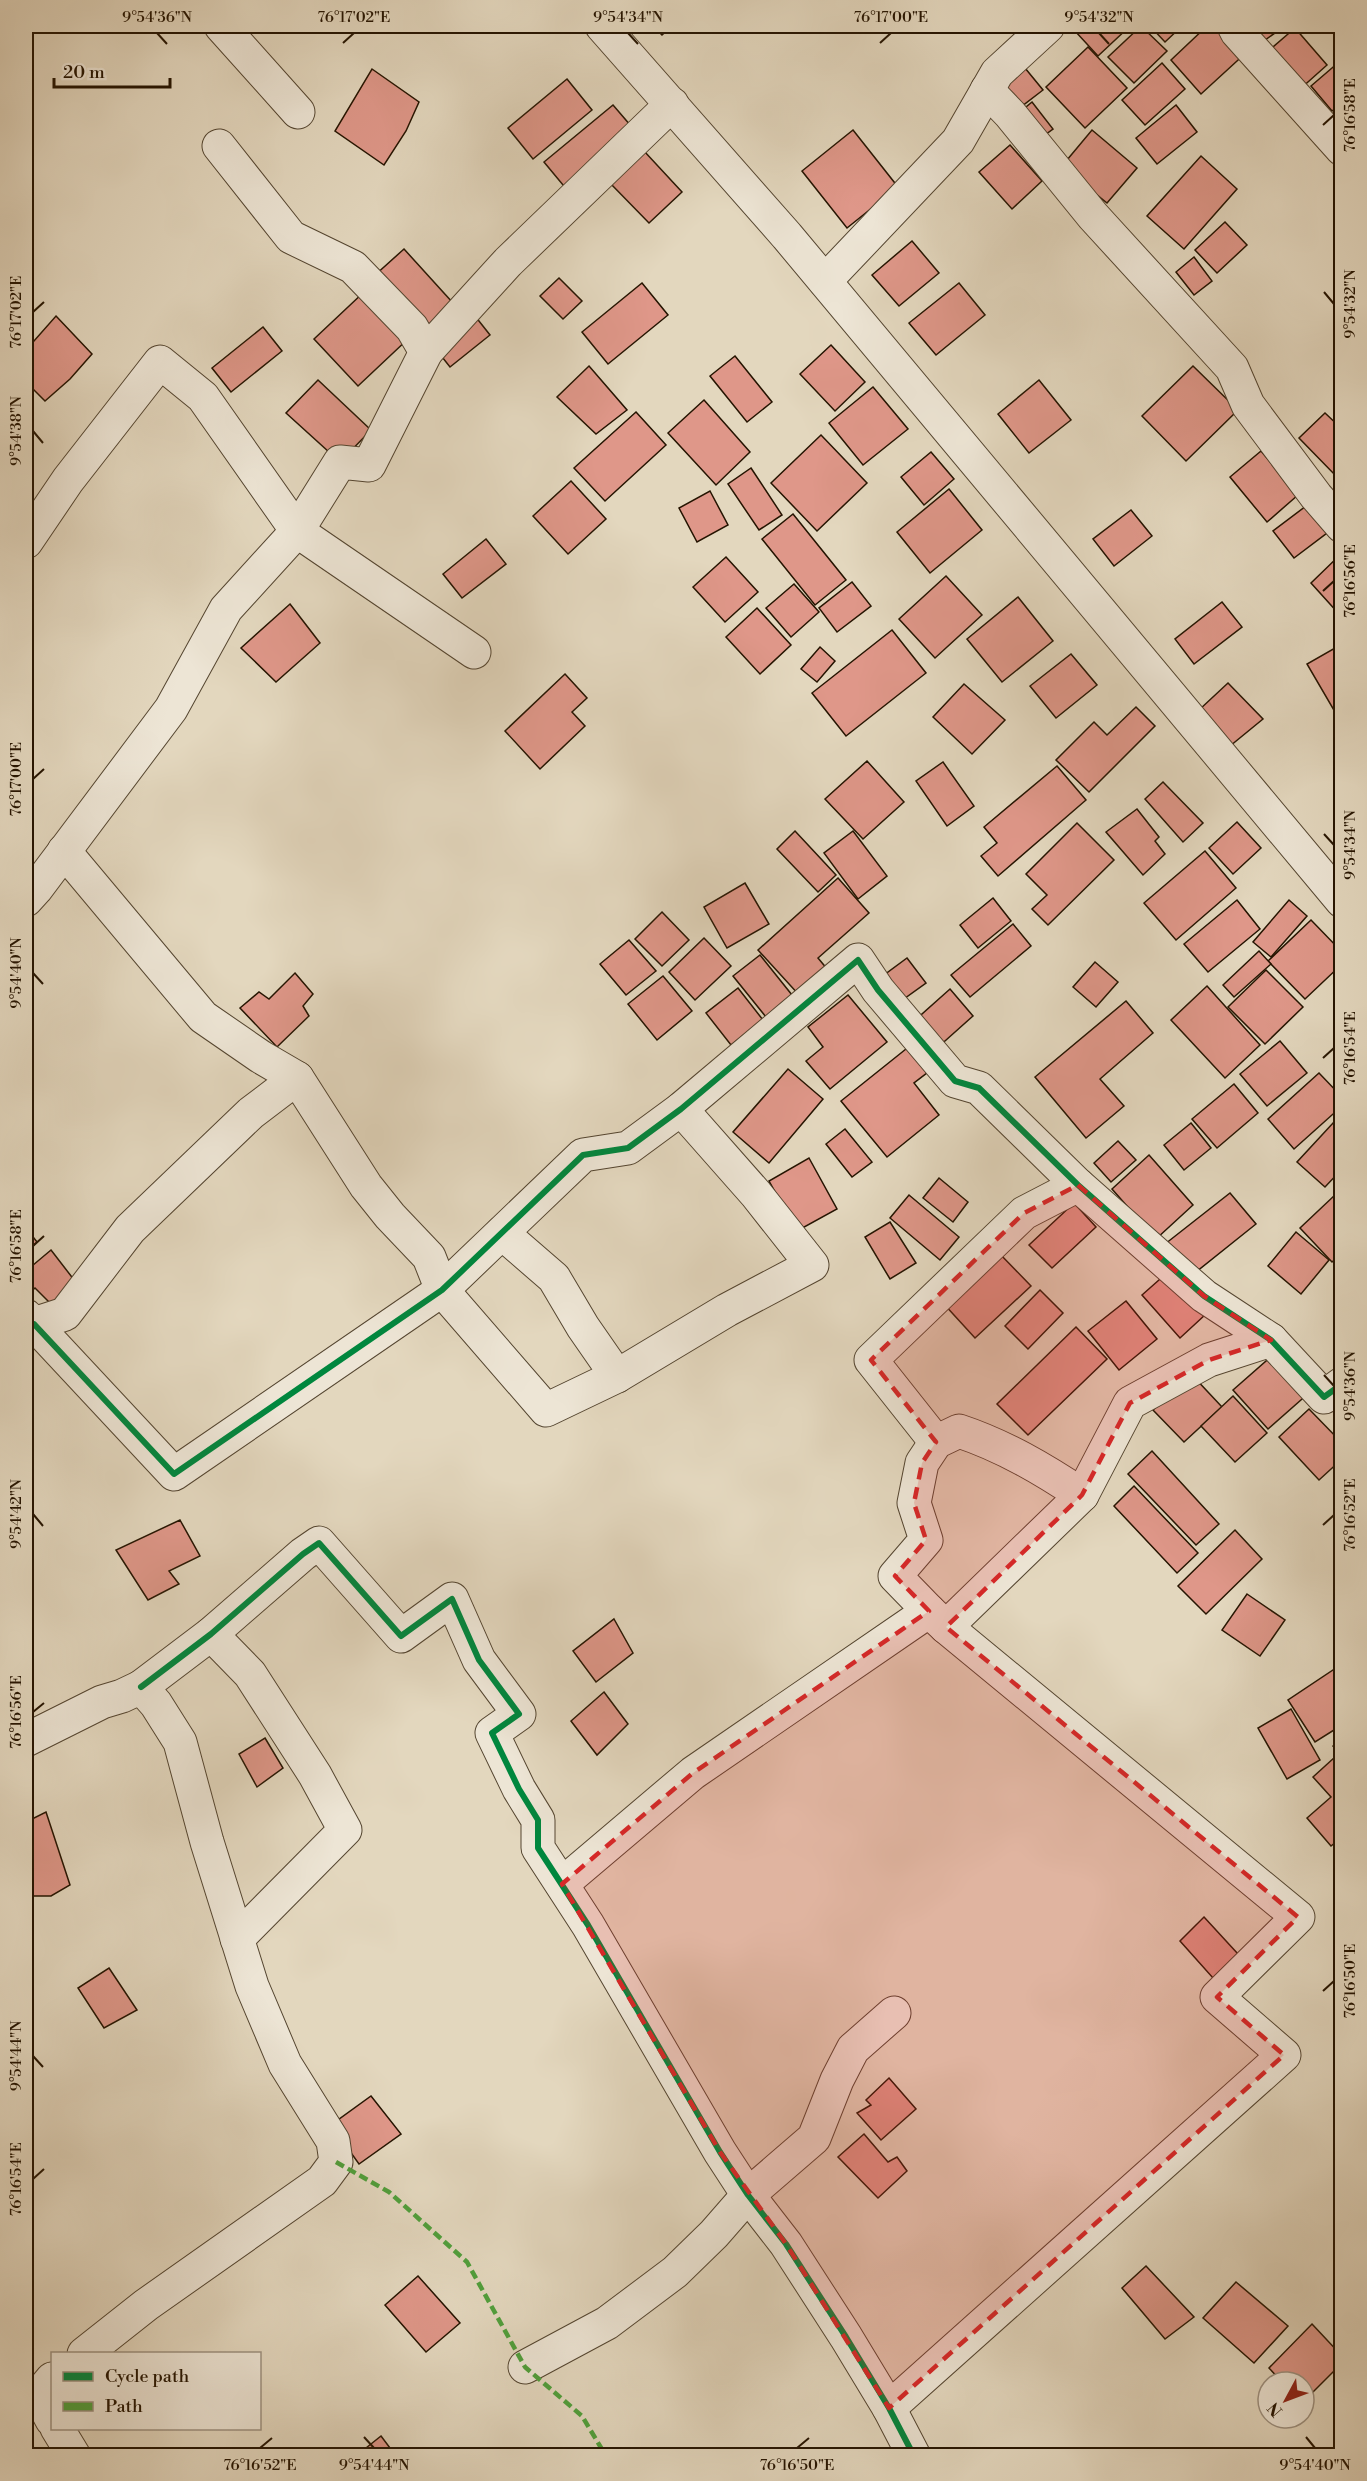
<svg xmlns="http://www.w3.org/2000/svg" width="1367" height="2481" font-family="'Libre Bodoni',serif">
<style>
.building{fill:#df9789;stroke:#251401;stroke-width:1.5}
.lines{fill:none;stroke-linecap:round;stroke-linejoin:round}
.minor-casing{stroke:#544530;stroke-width:35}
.minor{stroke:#ede5d5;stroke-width:33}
.quiet{stroke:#50a03c;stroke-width:4.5;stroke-dasharray:9 4.5;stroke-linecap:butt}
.cycleway-casing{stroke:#ede5d5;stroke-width:10}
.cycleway{stroke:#00873e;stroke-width:6}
.marked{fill:#d62828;fill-opacity:0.2;stroke:#d62828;stroke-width:4.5;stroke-dasharray:12 8;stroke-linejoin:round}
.ticks{fill:none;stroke:#251401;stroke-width:2}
.neatline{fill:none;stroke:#251401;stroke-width:2}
.ticks-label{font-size:15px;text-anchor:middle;fill:#251401}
</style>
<rect width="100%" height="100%" fill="#e3d7be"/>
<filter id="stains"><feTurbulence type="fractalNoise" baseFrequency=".00333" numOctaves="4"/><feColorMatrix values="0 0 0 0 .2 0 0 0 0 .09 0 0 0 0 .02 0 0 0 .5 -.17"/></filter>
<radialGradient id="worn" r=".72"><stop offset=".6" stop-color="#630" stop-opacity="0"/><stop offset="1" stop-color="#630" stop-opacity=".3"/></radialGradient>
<g class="building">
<path d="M653,26H672L662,35Z"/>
<path d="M1080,26H1130L1098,56L1075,31Z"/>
<path d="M1141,26L1167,51L1134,83L1108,57Z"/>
<path d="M1150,26H1182L1165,42Z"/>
<path d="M1207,26H1226L1249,50L1201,94L1171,60Z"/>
<path d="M1254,26H1285L1265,40Z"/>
<path d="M1295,28L1327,65L1299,90L1267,52Z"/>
<path d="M1088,47L1127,88L1085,128L1046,87Z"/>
<path d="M1339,62L1342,65V103L1332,111L1311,86Z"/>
<path d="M1162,63L1185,89L1145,125L1122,100Z"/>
<path d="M1025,68L1043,90L1013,113L995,91Z"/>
<path d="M372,69L419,102L406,131L384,165L335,131Z"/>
<path d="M567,79L592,110L533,159L508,128Z"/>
<path d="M1032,102L1053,129L1035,142L1015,116Z"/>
<path d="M613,105L637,133L568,191L544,162Z"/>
<path d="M1176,105L1197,132L1157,164L1136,138Z"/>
<path d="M853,130L898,187L847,228L802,171Z"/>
<path d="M1092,130L1137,168L1107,203L1062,166Z"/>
<path d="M1010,145L1042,181L1012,209L979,172Z"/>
<path d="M644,151L682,192L649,223L610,183Z"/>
<path d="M1201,156L1237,189L1184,249L1147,216Z"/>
<path d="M1225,222L1247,245L1217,273L1195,250Z"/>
<path d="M912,241L939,273L899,306L872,275Z"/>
<path d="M404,249L453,303L423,330L374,276Z"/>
<path d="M1194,257L1212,281L1194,295L1176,272Z"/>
<path d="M559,278L582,301L563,319L540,296Z"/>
<path d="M642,283L668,315L608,364L582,332Z"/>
<path d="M959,283L985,315L936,355L909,323Z"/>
<path d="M365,291L409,338L358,386L314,339Z"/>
<path d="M56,316L92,354L70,379L45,401L26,382V350Z"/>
<path d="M475,316L490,335L450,367L435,348Z"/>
<path d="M263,327L282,351L231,392L212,368Z"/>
<path d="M831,345L865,382L835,411L800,374Z"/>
<path d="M735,356L772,402L747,422L710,376Z"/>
<path d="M589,366L627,410L596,434L557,397Z"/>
<path d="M1193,366L1238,410L1186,461L1142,416Z"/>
<path d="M318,380L371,430L340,462L286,413Z"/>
<path d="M1039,380L1071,420L1029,453L998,414Z"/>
<path d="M873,387L908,429L863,465L829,423Z"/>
<path d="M704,400L750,452L716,485L668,433Z"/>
<path d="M636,412L666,445L605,501L574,468Z"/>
<path d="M1325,413L1342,429V470L1336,476L1299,438Z"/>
<path d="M821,435L867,483L817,531L771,483Z"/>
<path d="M1261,451L1298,495L1267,522L1230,477Z"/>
<path d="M931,452L954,479L924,505L901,477Z"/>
<path d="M751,468L782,515L759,530L728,484Z"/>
<path d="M571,481L606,519L568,554L533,516Z"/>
<path d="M949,489L982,530L930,573L897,532Z"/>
<path d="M710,491L728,525L697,542L679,508Z"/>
<path d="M1306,506L1327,533L1294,558L1273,531Z"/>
<path d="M1131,510L1152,536L1114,566L1093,539Z"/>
<path d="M793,514L846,580L815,605L762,539Z"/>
<path d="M486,539L506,564L462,598L443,574Z"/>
<path d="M1342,553V612L1339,614L1311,583Z"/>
<path d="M726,557L758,592L725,622L693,587Z"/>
<path d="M946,576L982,615L935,658L899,619Z"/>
<path d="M852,582L871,606L837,632L819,608Z"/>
<path d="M794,584L819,612L791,637L766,608Z"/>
<path d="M1018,597L1053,641L1002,682L967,639Z"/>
<path d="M1222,602L1242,627L1194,664L1175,639Z"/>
<path d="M290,604L320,643L276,682L241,648Z"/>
<path d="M757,608L791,645L760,674L726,637Z"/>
<path d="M892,630L926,673L846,736L812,693Z"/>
<path d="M1342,644V708L1335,712L1307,664Z"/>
<path d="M820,647L835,661L817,682L801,669Z"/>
<path d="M1071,654L1097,685L1056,718L1030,686Z"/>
<path d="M565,674L587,698L572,712L585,726L540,769L505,731Z"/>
<path d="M1228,683L1263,719L1230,746L1199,710Z"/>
<path d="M964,684L1005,720L972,754L933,717Z"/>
<path d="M1136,707L1155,726L1089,792L1056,760L1094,722L1107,735Z"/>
<path d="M867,761L904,802L863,839L825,799Z"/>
<path d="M943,762L974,806L947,826L916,781Z"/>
<path d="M1057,766L1086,800L998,876L981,856L997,843L984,827Z"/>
<path d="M1163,782L1203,823L1183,842L1145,799Z"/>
<path d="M1137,809L1159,837L1155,841L1165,854L1143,875L1106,832Z"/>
<path d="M1237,822L1261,848L1233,874L1209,848Z"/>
<path d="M1077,823L1114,860L1048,925L1032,909L1047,895L1026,874Z"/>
<path d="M795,831L836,875L818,892L777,849Z"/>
<path d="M853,831L887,876L858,899L824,853Z"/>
<path d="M1205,851L1236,888L1176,940L1144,903Z"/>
<path d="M838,878L869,913L818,958L828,970L800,996L758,950Z"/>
<path d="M745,883L769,924L727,948L704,907Z"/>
<path d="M993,898L1011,921L978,948L960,925Z"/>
<path d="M1237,900L1260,929L1208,972L1184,944Z"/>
<path d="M1289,900L1307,916L1271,957L1253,942Z"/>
<path d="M662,912L689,940L662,966L635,939Z"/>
<path d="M1311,920L1342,952V964L1305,999L1268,961Z"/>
<path d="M1013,924L1031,946L970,997L951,975Z"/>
<path d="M704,938L731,966L695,1000L669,972Z"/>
<path d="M629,940L656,971L626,995L600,964Z"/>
<path d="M1259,951L1271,964L1234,997L1223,985Z"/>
<path d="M760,955L792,995L766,1017L733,976Z"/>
<path d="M907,958L926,983L894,1006L876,981Z"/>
<path d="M1095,962L1118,982L1096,1007L1073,987Z"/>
<path d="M1266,970L1303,1007L1265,1044L1228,1007Z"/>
<path d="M295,973L313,994L303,1006L309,1016L277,1047L240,1008L259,992L269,999Z"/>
<path d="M663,976L692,1011L657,1040L628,1004Z"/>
<path d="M1207,986L1260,1045L1225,1078L1171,1020Z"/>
<path d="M738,988L763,1020L731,1045L706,1013Z"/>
<path d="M950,989L973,1016L936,1049L913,1022Z"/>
<path d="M848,995L887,1042L830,1089L806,1061L823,1047L808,1027Z"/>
<path d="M1126,1001L1153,1033L1100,1079L1124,1106L1086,1138L1035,1077Z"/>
<path d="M916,1041L936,1066L914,1083L939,1115L887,1157L841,1101Z"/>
<path d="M1280,1041L1307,1073L1267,1106L1240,1074Z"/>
<path d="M788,1069L823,1099L769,1163L733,1132Z"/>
<path d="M1319,1073L1342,1097V1106L1294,1149L1268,1119Z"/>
<path d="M1234,1084L1258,1113L1217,1148L1192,1119Z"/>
<path d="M1334,1122L1342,1128V1169L1325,1187L1297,1162Z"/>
<path d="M1191,1123L1211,1148L1184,1170L1164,1145Z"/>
<path d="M845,1129L872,1162L852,1177L826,1144Z"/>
<path d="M1118,1141L1136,1160L1111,1182L1094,1163Z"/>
<path d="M1149,1155L1193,1205L1156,1239L1112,1189Z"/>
<path d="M809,1158L837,1209L797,1231L769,1181Z"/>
<path d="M939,1178L968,1202L953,1222L923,1198Z"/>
<path d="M1230,1193L1256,1224L1191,1276L1165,1244Z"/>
<path d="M1336,1194L1342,1201V1253L1332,1262L1300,1228Z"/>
<path d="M909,1195L959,1237L940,1260L890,1218Z"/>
<path d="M1074,1203L1096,1227L1052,1268L1029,1245Z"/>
<path d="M890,1222L916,1263L890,1279L865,1237Z"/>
<path d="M26,1228L37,1242L26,1252Z"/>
<path d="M1296,1232L1329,1260L1301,1294L1268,1266Z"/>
<path d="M51,1250L78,1285L54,1307L35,1288L26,1296V1271Z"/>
<path d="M998,1252L1031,1286L975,1338L943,1303Z"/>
<path d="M1168,1272L1206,1314L1180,1338L1142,1295Z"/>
<path d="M1040,1290L1063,1313L1028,1349L1005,1326Z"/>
<path d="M1126,1301L1157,1339L1119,1370L1088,1331Z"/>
<path d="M1076,1327L1107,1359L1028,1435L997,1404Z"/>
<path d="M1275,1353L1310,1392L1268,1429L1233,1390Z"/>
<path d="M1192,1375L1222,1407L1184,1442L1153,1410Z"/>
<path d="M1233,1396L1267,1433L1235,1462L1201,1426Z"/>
<path d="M1309,1409L1342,1443V1459L1319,1480L1279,1437Z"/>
<path d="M1342,1420V1433L1335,1426Z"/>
<path d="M1152,1451L1219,1524L1196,1545L1128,1474Z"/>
<path d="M1134,1486L1198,1553L1177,1573L1114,1506Z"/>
<path d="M180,1520L200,1556L169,1571L179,1584L148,1600L116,1550Z"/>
<path d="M1235,1530L1262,1559L1206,1614L1178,1586Z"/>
<path d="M1247,1594L1285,1620L1260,1656L1222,1630Z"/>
<path d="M614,1619L633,1653L596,1682L573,1651Z"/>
<path d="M1336,1668L1342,1676V1725L1315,1742L1288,1700Z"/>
<path d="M604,1692L628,1724L597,1755L571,1721Z"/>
<path d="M1291,1709L1320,1760L1287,1779L1258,1728Z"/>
<path d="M265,1738L283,1768L257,1787L239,1754Z"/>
<path d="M1342,1739V1755L1333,1746Z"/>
<path d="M1335,1757L1342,1764V1837L1331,1846L1307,1818L1331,1797L1313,1777Z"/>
<path d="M46,1812L70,1885L51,1896H33L26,1874V1822Z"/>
<path d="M1204,1917L1238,1954L1213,1978L1180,1941Z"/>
<path d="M109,1968L137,2010L104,2028L78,1988Z"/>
<path d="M889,2078L916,2109L881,2140L857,2113L871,2105L866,2100Z"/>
<path d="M371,2096L401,2134L359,2164L331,2125Z"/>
<path d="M864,2134L888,2162L897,2157L907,2171L878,2198L838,2157Z"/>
<path d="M1146,2266L1194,2317L1165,2339L1122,2288Z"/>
<path d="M418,2276L460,2323L426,2352L385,2305Z"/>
<path d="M1236,2282L1288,2326L1254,2363L1203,2318Z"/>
<path d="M1312,2324L1342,2356V2363L1304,2401V2382H1282L1269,2368Z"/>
<path d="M381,2436L396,2456H356Z"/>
</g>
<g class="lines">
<defs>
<g id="minor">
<path d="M221,26L298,112"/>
<path d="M602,26L787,236L1342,901"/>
<path d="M1234,26L1237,32L1342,149"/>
<path d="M987,90L1010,114L1093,216L1232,368L1248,405L1316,496L1342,526"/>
<path d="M219,146L291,237L353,267L412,328L426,352"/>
<path d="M825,281L958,141L997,73L1048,26"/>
<path d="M26,542L68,480L160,362L203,397L297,531L474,652"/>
<path d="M64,851L203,1017L261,1057L297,1078"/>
<path d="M26,900L36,889L171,709L226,609L297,531L340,462L369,465L426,352L508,262L672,104"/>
<path d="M502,1233L554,1278L583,1327L617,1376"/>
<path d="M26,1316L34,1324L65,1314L130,1229L251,1113L297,1078L366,1186L390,1216L429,1257L442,1290L546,1410L617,1376L727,1310L812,1265L756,1194L681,1109"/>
<path d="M26,1327L34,1324L174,1474L442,1290L583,1155L628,1148L681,1109L858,960L878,990L955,1081L979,1088L1078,1185L1204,1296L1271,1340L1324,1397L1342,1384"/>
<path d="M936,1442L871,1360L1024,1213L1078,1185"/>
<path d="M929,1611L895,1576L926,1540L914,1503L922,1463L936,1442L959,1431C1004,1446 1043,1469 1082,1495"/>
<path d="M211,1634L250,1674L315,1775L345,1830L237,1939"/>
<path d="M141,1687L211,1634L303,1554L319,1543L401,1636L452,1599L479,1660L519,1714L492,1733L519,1789L538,1820V1848L588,1925L720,2152L748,2195L786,2244L846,2337L889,2408L914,2456"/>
<path d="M26,1740L102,1702L122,1696L141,1687L156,1704L180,1742L207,1842L252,1986L285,2064L333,2141L336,2162L322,2181L146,2305L84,2354"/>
<path d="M562,1884L693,1773L929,1611L946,1627L1082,1495L1130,1403L1209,1360L1271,1340"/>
<path d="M525,2367L607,2323L675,2272L714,2234L748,2195L814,2138L837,2080L853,2049L894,2013"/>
<path d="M52,2379L42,2391L44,2405L52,2420"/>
<path d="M889,2408L1284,2055L1217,1997L1298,1917L946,1627"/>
<path d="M57,2428L74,2456"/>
</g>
</defs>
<use href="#minor" class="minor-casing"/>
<use href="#minor" class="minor"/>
<path class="quiet" d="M336,2162L389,2192L467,2262L525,2367L582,2416L606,2456"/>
<defs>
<g id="cycleway">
<path d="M26,1327L34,1324L174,1474L442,1290L583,1155L628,1148L681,1109L858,960L878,990L955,1081L979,1088L1078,1185L1204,1296L1271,1340L1324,1397L1342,1384"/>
<path d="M141,1687L211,1634L303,1554L319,1543L401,1636L452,1599L479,1660L519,1714L492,1733L519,1789L538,1820V1848L588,1925L720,2152L748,2195L786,2244L846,2337L889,2408L914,2456"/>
</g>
</defs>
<use href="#cycleway" class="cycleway-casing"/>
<use href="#cycleway" class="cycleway"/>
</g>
<path class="marked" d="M1078,1185L1204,1296L1271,1340L1209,1360L1130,1403L1082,1495L946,1627L1298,1917L1217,1997L1284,2055L889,2408L786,2244L720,2152L562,1884L693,1773L929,1611L895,1576L926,1540L914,1503L922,1463L936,1442L871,1360L1024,1213Z"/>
<path class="ticks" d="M157,33L167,44M628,33L638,44M1099,33L1109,44M343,43L354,33M880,43L891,33M1323,125L1334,115M1324,292L1334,304M33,312L44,302M33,431L43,443M1323,591L1334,581M33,779L44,769M1324,834L1334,845M33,973L43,984M1323,1058L1334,1048M33,1246L44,1236M1324,1375L1334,1386M33,1514L43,1526M1323,1525L1334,1515M33,1712L44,1703M1323,1991L1334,1981M33,2056L43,2067M33,2179L44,2169M364,2437L374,2448M1306,2437L1315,2448M260,2448L272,2438M797,2448L809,2438"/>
<rect width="1367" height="2481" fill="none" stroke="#e3d7be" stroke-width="66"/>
<rect x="51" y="2352" width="210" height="78" fill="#ede5d5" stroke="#9d9180" stroke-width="1.5"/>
<rect x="63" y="2372" width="30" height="9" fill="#00873e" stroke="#9d9180" stroke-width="1.5"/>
<text x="105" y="2382" font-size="18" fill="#251401">Cycle path</text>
<rect x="63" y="2402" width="30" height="9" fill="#50a03c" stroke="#9d9180" stroke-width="1.5"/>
<text x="105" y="2412" font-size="18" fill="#251401">Path</text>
<g transform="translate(1286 2400) rotate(229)"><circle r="28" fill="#ede5d5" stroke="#9d9180" stroke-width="1.5"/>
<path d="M0-4.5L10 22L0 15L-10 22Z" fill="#8f2418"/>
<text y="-9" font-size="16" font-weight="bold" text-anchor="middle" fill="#251401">N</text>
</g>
<path d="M54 78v9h116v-9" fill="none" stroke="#251401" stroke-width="3"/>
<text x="63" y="78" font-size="18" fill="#251401" stroke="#ede5d5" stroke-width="4.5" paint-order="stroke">20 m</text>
<rect x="33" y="33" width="1301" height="2415" class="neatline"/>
<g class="ticks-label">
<text x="157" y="22">9°54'36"N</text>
<text x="354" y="22">76°17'02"E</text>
<text x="628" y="22">9°54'34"N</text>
<text x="891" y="22">76°17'00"E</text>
<text x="1099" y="22">9°54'32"N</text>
<text transform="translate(1350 115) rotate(-90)" y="5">76°16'58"E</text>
<text transform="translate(1350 304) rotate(-90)" y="5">9°54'32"N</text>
<text transform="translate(16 312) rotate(-90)" y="5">76°17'02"E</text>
<text transform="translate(16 431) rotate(-90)" y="5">9°54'38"N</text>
<text transform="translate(1350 581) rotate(-90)" y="5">76°16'56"E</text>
<text transform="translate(16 779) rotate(-90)" y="5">76°17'00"E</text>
<text transform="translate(1350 845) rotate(-90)" y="5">9°54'34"N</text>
<text transform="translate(16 973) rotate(-90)" y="5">9°54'40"N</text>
<text transform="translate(1350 1048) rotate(-90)" y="5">76°16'54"E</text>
<text transform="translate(16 1246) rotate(-90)" y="5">76°16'58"E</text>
<text transform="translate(1350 1386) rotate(-90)" y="5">9°54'36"N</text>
<text transform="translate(16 1514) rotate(-90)" y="5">9°54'42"N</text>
<text transform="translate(1350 1515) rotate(-90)" y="5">76°16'52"E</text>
<text transform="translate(16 1712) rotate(-90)" y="5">76°16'56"E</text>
<text transform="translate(1350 1981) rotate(-90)" y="5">76°16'50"E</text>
<text transform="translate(16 2056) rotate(-90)" y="5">9°54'44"N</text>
<text transform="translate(16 2179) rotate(-90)" y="5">76°16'54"E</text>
<text x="260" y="2470">76°16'52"E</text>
<text x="374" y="2470">9°54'44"N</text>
<text x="797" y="2470">76°16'50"E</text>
<text x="1315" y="2470">9°54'40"N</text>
</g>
<rect width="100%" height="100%" filter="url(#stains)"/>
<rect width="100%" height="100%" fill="url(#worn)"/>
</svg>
